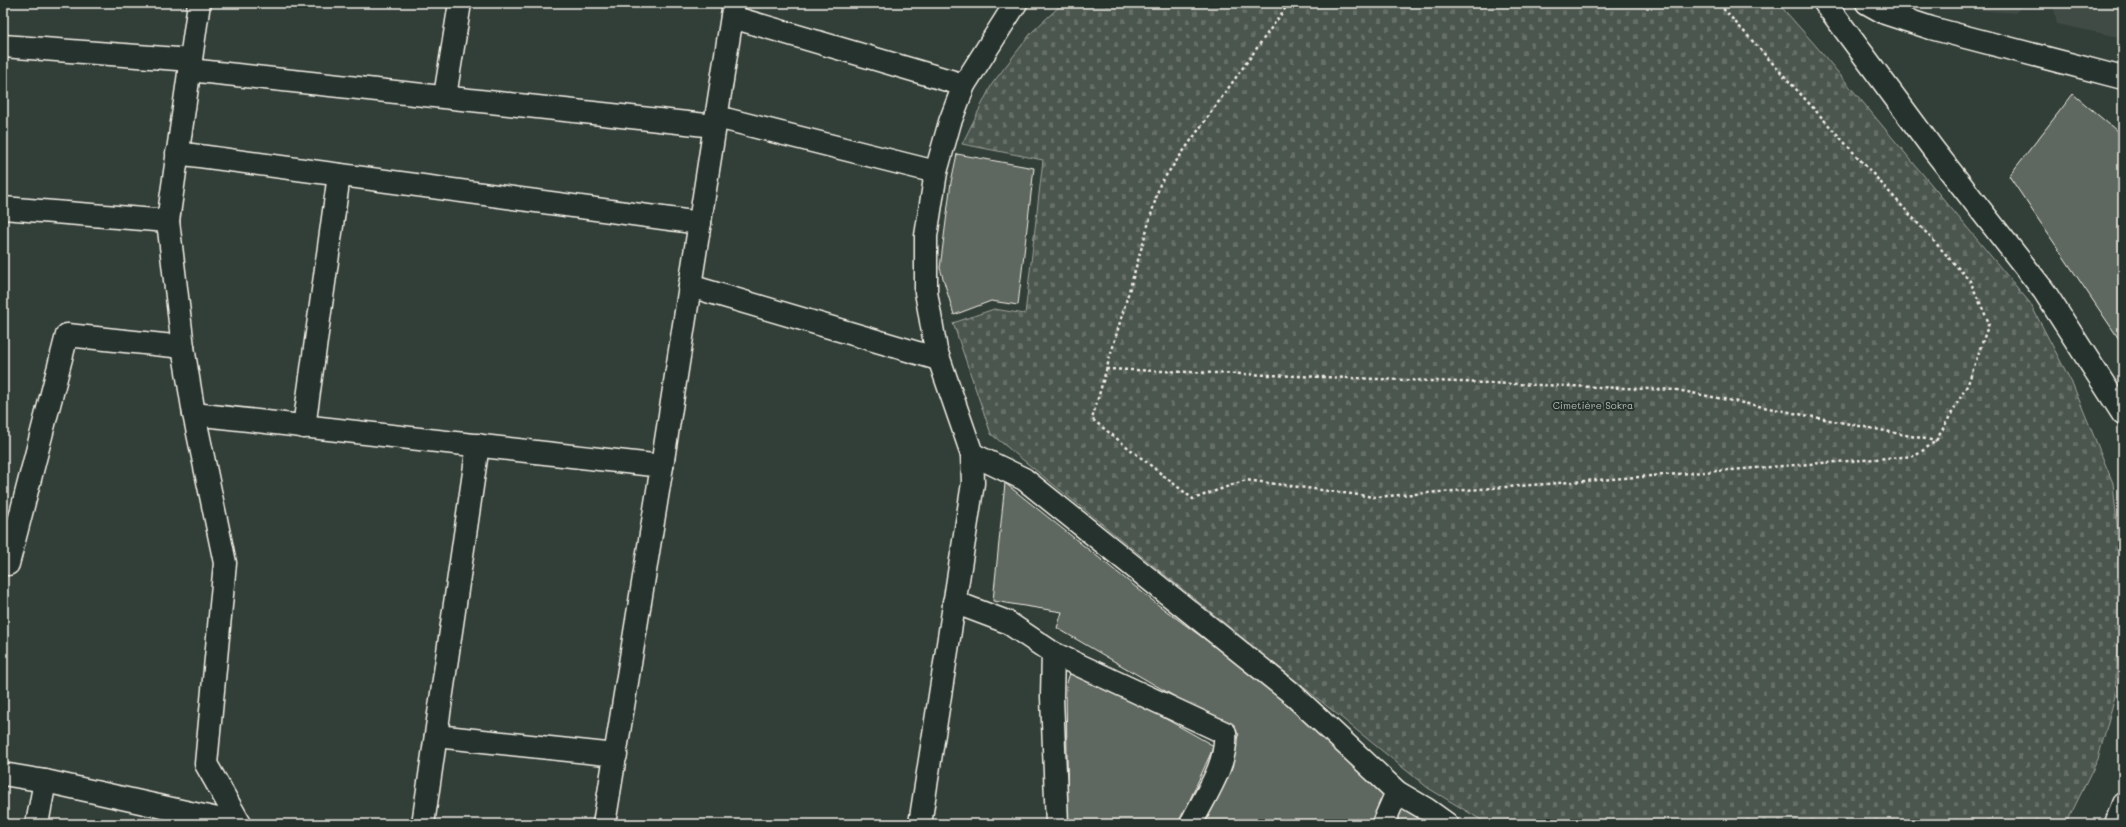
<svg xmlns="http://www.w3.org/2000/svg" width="2126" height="827" font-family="Mali,sans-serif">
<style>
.built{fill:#404b44}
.cemetery{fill:url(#cemetery-stones);stroke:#a0a49c}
.building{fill:#5f6861;stroke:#f4f1e8}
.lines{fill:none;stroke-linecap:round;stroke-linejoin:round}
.street-casing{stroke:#f4f1e8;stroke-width:25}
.secondary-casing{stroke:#f4f1e8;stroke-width:25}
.path{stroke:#f4f1e8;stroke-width:2.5;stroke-dasharray:3 3;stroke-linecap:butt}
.street{stroke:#26332d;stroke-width:22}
.secondary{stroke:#26332d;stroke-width:22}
.labels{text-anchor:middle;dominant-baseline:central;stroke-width:4;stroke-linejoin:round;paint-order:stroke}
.park-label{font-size:10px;fill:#b9bbb2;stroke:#26332d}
</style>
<defs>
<pattern id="cemetery-stones" width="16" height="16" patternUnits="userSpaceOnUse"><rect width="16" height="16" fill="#4c564f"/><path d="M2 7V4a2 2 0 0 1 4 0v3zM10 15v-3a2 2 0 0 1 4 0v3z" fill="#666f68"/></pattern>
</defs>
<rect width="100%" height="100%" fill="#323e38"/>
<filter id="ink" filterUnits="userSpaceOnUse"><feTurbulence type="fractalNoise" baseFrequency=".025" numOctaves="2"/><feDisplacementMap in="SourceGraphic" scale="8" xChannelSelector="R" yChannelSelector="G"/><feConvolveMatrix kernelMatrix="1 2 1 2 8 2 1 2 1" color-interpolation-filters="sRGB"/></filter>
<g filter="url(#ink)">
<g class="built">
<path d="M1970,3H2025L2015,13L1977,10Z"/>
<path d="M2053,3H2123V38L2057,24Z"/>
</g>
<path class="cemetery" d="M1063,3H1778L1816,46L2030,303L2073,385L2113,483L2118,535L2120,615L2115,696L2098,759L2066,824H1488L1428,788L991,434L953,323L994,309L1025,314L1043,160L962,144L992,84L1032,32Z"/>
<g class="building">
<path d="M2073,94L2123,136V345L2009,176Z"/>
<path d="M957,154L1034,168L1018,305L991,301L954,315L940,268L951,182Z"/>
<path d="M1005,483L1157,604L1274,690L1387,786L1373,824H1198L1239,734L1057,628L1062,612L993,601Z"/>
<path d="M1072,666L1214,746L1179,824H1068L1066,686Z"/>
<path d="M1400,807L1430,824H1393Z"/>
</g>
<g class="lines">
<defs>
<g id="street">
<path d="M199,3L168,221L183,347L194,414L225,563L206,764L240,824"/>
<path d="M1825,3L1933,149L2044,291L2123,414"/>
<path d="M732,17L964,85"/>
<path d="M3,46L191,60"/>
<path d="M189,70L715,126"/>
<path d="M445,96L460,3"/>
<path d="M717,117L936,172"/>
<path d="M177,153L700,223"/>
<path d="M3,208L168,221"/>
<path d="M690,286L938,359"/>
<path d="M194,414L662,466"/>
<path d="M304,427L339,175"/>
<path d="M972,454L1024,479L1289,691L1397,792L1426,809L1447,824"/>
<path d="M3,563L8,564L67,335L183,347"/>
<path d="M954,602L1007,622L1053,653L1052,697L1057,824"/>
<path d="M1053,653L1225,733C1228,764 1204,797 1191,824"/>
<path d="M436,736L616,755"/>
<path d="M3,774L45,781L240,824"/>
<path d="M37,824L45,781"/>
<path d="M423,824L478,445"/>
<path d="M604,824L662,466L734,3"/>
<path d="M920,824L973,483L972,454L936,350L926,292V236L936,172L950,122L964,85L1016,3"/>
<path d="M1383,824L1397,792"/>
<path d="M2116,824L2123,804"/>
</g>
<path id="secondary" d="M1867,3L1885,13L1931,28L2123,78"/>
</defs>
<use href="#street" class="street-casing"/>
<use href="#secondary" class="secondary-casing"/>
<g class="path">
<path d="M1289,3L1160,184L1092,419L1193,499L1246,480L1374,497L1915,456L1936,441L1968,384L1989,323L1970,281L1718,3"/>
<path d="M1106,369L1677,390L1936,441"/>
</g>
<use href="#street" class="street"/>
<use href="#secondary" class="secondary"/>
</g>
</g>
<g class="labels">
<g class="park-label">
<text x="1593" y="405">Cimetière Sokra</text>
</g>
</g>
<rect width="2126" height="827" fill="none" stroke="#26332d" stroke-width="16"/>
<rect x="8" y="8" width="2110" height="811" fill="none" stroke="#f4f1e8" stroke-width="1.5" filter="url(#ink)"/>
</svg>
